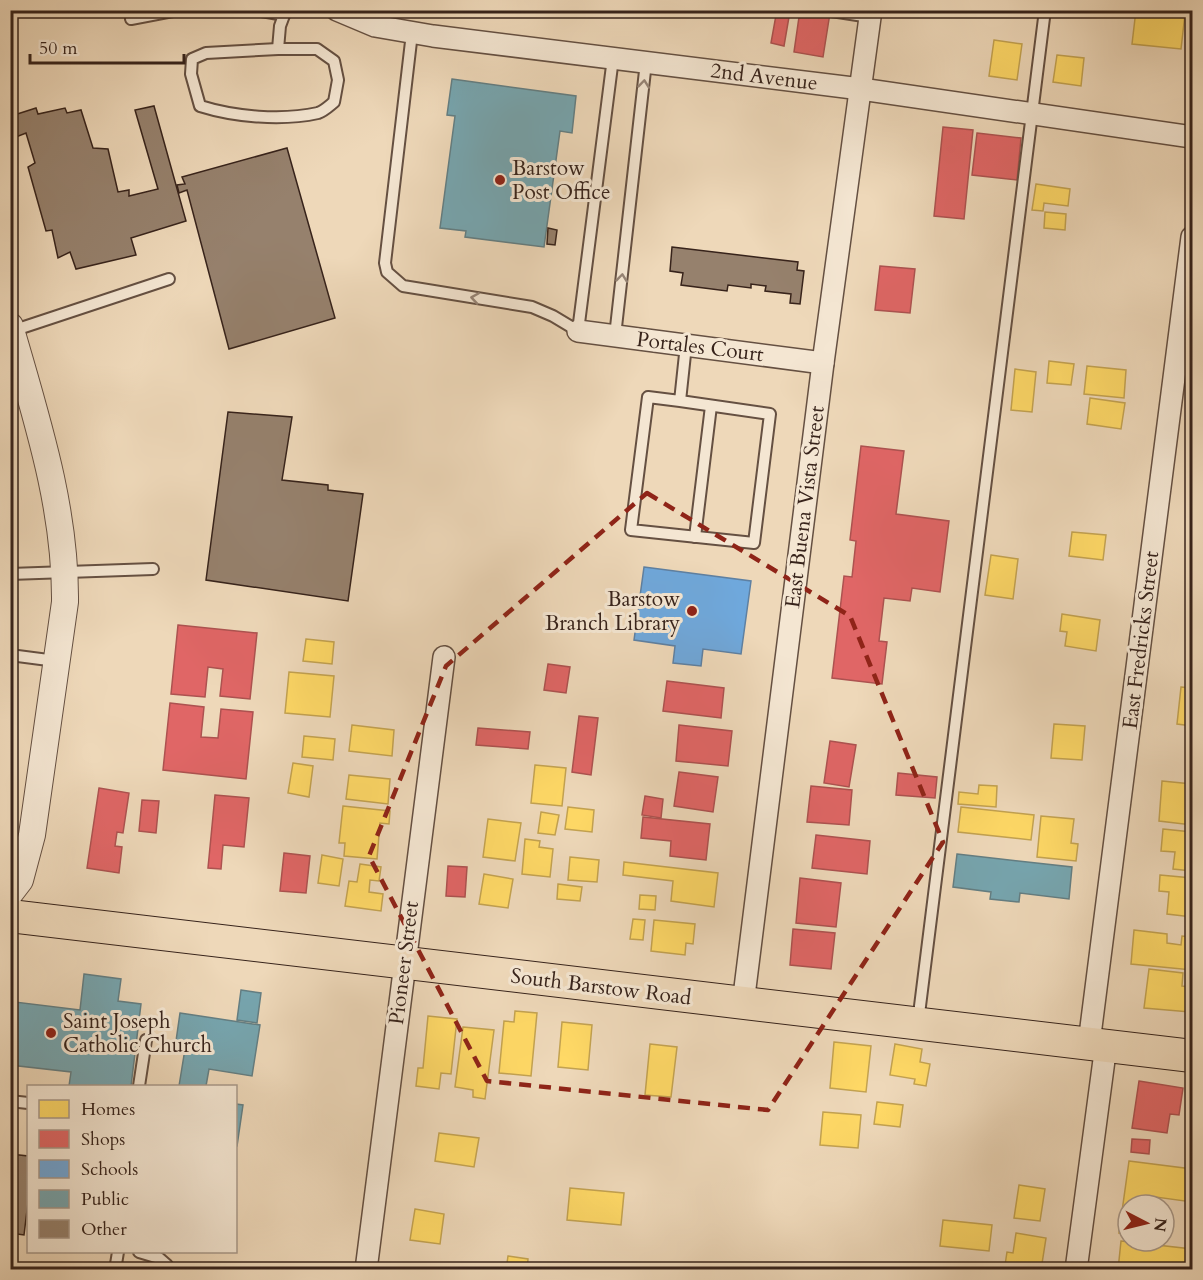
<svg xmlns="http://www.w3.org/2000/svg" width="1203" height="1280" font-family="Cardo,serif">
<style>
.homes{fill:#ffd966;stroke:#c3a250;stroke-width:1.5}
.shops{fill:#e06666;stroke:#ad5250;stroke-width:1.5}
.schools{fill:#6fa8dc;stroke:#5e80a2;stroke-width:1.5}
.public{fill:#76a5af;stroke:#637e83;stroke-width:1.5}
.building{fill:#96816d;stroke:#37231b;stroke-width:1.5}
.lines{fill:none;stroke-linecap:round;stroke-linejoin:round}
.service-casing{stroke:#655042;stroke-width:14}
.minor-casing{stroke:#655042;stroke-width:24}
.tertiary-casing{stroke:#655042;stroke-width:28}
.primary-casing{stroke:#37231b;stroke-width:34}
.service{stroke:#f4e6d2;stroke-width:10}
.minor{stroke:#f4e6d2;stroke-width:21}
.tertiary{stroke:#f4e6d2;stroke-width:26}
.primary{stroke:#eed8b9;stroke-width:32}
.oneway{stroke:#968476}
.marked{fill:none;stroke:#8f2418;stroke-width:4.5;stroke-dasharray:12 8;stroke-linejoin:round}
.poi-dot{fill:#8f2418;stroke:#f4e6d2;stroke-width:2}
.labels{text-anchor:middle;dominant-baseline:central;stroke-width:6;stroke-linejoin:round;paint-order:stroke}
.street-label{font-size:21px;fill:#37231b;stroke:#f4e6d2}
.poi-label{font-size:21px;fill:#37231b;stroke:#f4e6d2;text-anchor:start}
</style>
<rect width="100%" height="100%" fill="#eed8b9"/>
<filter id="stains"><feTurbulence type="fractalNoise" baseFrequency=".00333" numOctaves="4"/><feColorMatrix values="0 0 0 0 .2 0 0 0 0 .09 0 0 0 0 .02 0 0 0 .5 -.17"/></filter>
<radialGradient id="worn" r=".72"><stop offset=".6" stop-color="#630" stop-opacity="0"/><stop offset="1" stop-color="#630" stop-opacity=".3"/></radialGradient>
<g class="homes">
<path d="M1136,10L1185,14L1181,49L1132,44Z"/>
<path d="M994,40L1022,44L1017,80L989,76Z"/>
<path d="M1057,55L1084,58L1081,86L1053,82Z"/>
<path d="M1036,184L1070,189L1068,206L1044,203L1043,211L1032,210Z"/>
<path d="M1045,212L1066,214L1065,230L1044,228Z"/>
<path d="M1049,361L1074,364L1071,385L1047,383Z"/>
<path d="M1087,366L1126,370L1124,398L1084,394Z"/>
<path d="M1015,369L1036,372L1032,412L1011,410Z"/>
<path d="M1090,398L1125,403L1121,429L1087,424Z"/>
<path d="M1072,532L1106,535L1103,560L1069,556Z"/>
<path d="M991,555L1018,559L1013,599L985,595Z"/>
<path d="M1062,614L1100,620L1096,651L1065,646L1067,632L1060,631Z"/>
<path d="M306,639L334,642L332,664L303,661Z"/>
<path d="M289,672L334,676L330,717L285,713Z"/>
<path d="M1181,687L1192,688V726L1177,724Z"/>
<path d="M1054,724L1085,726L1082,760L1051,758Z"/>
<path d="M352,725L394,730L392,756L349,751Z"/>
<path d="M304,736L335,739L333,760L302,757Z"/>
<path d="M293,763L313,766L309,797L288,793Z"/>
<path d="M535,765L566,768L562,806L531,803Z"/>
<path d="M349,775L390,779L388,804L346,799Z"/>
<path d="M1162,781L1192,784V825L1159,821Z"/>
<path d="M979,785L997,786L996,807L958,804L959,792L978,794Z"/>
<path d="M343,806L390,811L389,824L380,823L377,859L344,856L345,843H339Z"/>
<path d="M568,807L594,810L592,832L565,829Z"/>
<path d="M961,807L1034,815L1031,840L958,832Z"/>
<path d="M541,812L559,815L555,835L538,833Z"/>
<path d="M1041,816L1074,819L1071,843L1078,844L1076,861L1037,857Z"/>
<path d="M488,819L521,823L515,861L483,857Z"/>
<path d="M1163,829L1192,832V871L1173,869L1175,852L1161,851Z"/>
<path d="M525,839L540,841L539,847L553,849L550,877L522,874Z"/>
<path d="M322,855L343,859L339,886L318,883Z"/>
<path d="M570,857L599,860L597,882L568,880Z"/>
<path d="M624,862L718,873L714,907L671,901L673,881L623,875Z"/>
<path d="M360,864L381,867L379,881L370,880L369,892L383,894L381,911L345,906L349,881L357,882Z"/>
<path d="M484,874L513,879L508,908L479,904Z"/>
<path d="M1160,875L1192,878V917L1167,914L1169,892L1159,891Z"/>
<path d="M558,884L582,887L580,901L557,899Z"/>
<path d="M640,895L656,896L655,910L639,909Z"/>
<path d="M633,919L645,920L643,940L630,939Z"/>
<path d="M654,920L695,924L693,944L686,943L685,955L651,951Z"/>
<path d="M1134,930L1167,934V943L1181,945L1182,936L1192,937V970L1131,964Z"/>
<path d="M1149,969L1183,973L1182,986L1192,987L1190,1012L1144,1008Z"/>
<path d="M515,1011L537,1013L531,1076L499,1073L504,1021L514,1022Z"/>
<path d="M428,1016L457,1019L451,1074L441,1073L439,1089L416,1086L418,1068H423Z"/>
<path d="M562,1022L592,1025L588,1070L558,1067Z"/>
<path d="M463,1027L494,1030L485,1099L473,1097V1090L455,1087Z"/>
<path d="M834,1042L871,1046L866,1092L830,1088Z"/>
<path d="M650,1044L677,1047L671,1097L645,1095Z"/>
<path d="M895,1044L922,1049L920,1062L930,1064L926,1086L914,1084L915,1079L890,1075Z"/>
<path d="M877,1102L903,1105L900,1127L874,1124Z"/>
<path d="M823,1112L861,1115L858,1148L820,1145Z"/>
<path d="M439,1133L479,1138L474,1167L435,1161Z"/>
<path d="M1129,1161L1192,1169V1202L1156,1197L1155,1205H1128V1234L1119,1233Z"/>
<path d="M1019,1185L1045,1189L1040,1221L1014,1218Z"/>
<path d="M570,1188L624,1193L621,1225L567,1220Z"/>
<path d="M415,1209L444,1214L440,1244L410,1240Z"/>
<path d="M1164,1212H1167L1164,1238Z"/>
<path d="M943,1220L992,1225L989,1251L940,1246Z"/>
<path d="M1016,1233L1046,1238L1041,1270L1005,1265L1007,1252L1013,1253Z"/>
<path d="M1121,1241L1192,1249V1270H1118Z"/>
<path d="M508,1256L528,1259L527,1270H506Z"/>
</g>
<g class="shops">
<path d="M800,10L830,13L823,57L794,52Z"/>
<path d="M776,15L789,17L784,46L771,43Z"/>
<path d="M943,127L973,130L964,219L934,216Z"/>
<path d="M977,133L1021,138L1017,180L972,175Z"/>
<path d="M880,266L915,269L910,313L875,310Z"/>
<path d="M861,446L904,451L896,514L949,521L940,592L912,588L910,601L884,598L879,641L887,642L882,684L832,678L844,576L852,577L856,541L850,540Z"/>
<path d="M178,625L257,633L250,699L220,696L223,669L208,667L205,697L171,694Z"/>
<path d="M548,664L570,667L566,693L544,690Z"/>
<path d="M667,681L724,688L721,718L663,711Z"/>
<path d="M170,703L204,707L201,737L218,738L221,709L253,712L246,779L163,770Z"/>
<path d="M579,716L598,718L591,775L572,772Z"/>
<path d="M679,725L732,731L728,766L676,761Z"/>
<path d="M478,728L530,732L528,749L476,745Z"/>
<path d="M830,741L856,745L849,787L824,783Z"/>
<path d="M679,772L718,777L713,812L674,806Z"/>
<path d="M898,773L937,777L935,798L896,795Z"/>
<path d="M811,786L852,790L849,825L807,822Z"/>
<path d="M99,788L129,793L123,833L117,832L115,846L122,847L119,873L87,868Z"/>
<path d="M215,795L249,798L244,847L223,845L221,869L208,868Z"/>
<path d="M645,796L663,799L661,818L642,815Z"/>
<path d="M142,800L159,801L156,833L139,831Z"/>
<path d="M643,817L710,824L706,860L670,856L671,841L641,838Z"/>
<path d="M816,835L870,841L867,874L812,868Z"/>
<path d="M284,853L310,856L306,893L280,891Z"/>
<path d="M448,866L467,867L465,897L446,896Z"/>
<path d="M800,878L841,883L836,927L796,923Z"/>
<path d="M793,929L835,933L831,969L790,965Z"/>
<path d="M1139,1081L1183,1088L1179,1115L1170,1114L1167,1133L1132,1128Z"/>
<path d="M1132,1139L1150,1140L1149,1154L1131,1152Z"/>
</g>
<path class="schools" d="M644,567L751,581L741,654L703,649L701,666L673,663L675,646L634,640Z"/>
<g class="public">
<path d="M452,79L576,96L572,133L560,131L544,247L465,237L466,231L440,228L455,116L447,115Z"/>
<path d="M957,854L1072,867L1069,899L1020,893L1019,902L990,899L991,892L953,887Z"/>
<path d="M84,974L121,979L118,1001L141,1004L131,1086H69L71,1072L10,1065L15,1002L80,1010Z"/>
<path d="M241,990L261,993L257,1023L237,1020Z"/>
<path d="M180,1013L260,1025L252,1076L209,1069L206,1086H179L185,1049L175,1048Z"/>
<path d="M236,1104L243,1105L237,1146H236Z"/>
</g>
<g class="building">
<path d="M154,106L186,221L131,238L136,255L76,269L70,252L58,258L52,230L46,231L28,167L35,163L26,133L16,137L11,116L36,108L38,114L65,108L67,113L81,110L93,148L108,149L118,192L129,190V196L158,189L135,110Z"/>
<path d="M287,148L335,318L229,349L187,190L179,193L177,185L185,184L182,177Z"/>
<path d="M548,228L557,230L555,245L547,244Z"/>
<path d="M672,247L798,262L797,270L804,271L800,304L790,303L791,294L765,291L766,286L751,284V288L728,285L727,291L681,285L683,273L670,271Z"/>
<path d="M228,412L292,417L282,480L328,485V490L363,494L348,601L206,580Z"/>
<path d="M10,1154L28,1156V1202L24,1235L10,1233Z"/>
</g>
<g class="lines">
<defs>
<g id="service">
<path d="M256,10L284,15"/>
<path d="M825,10L870,17"/>
<path d="M131,19L178,10"/>
<path d="M412,33L385,263L387,272L403,286L532,307L553,316L578,331L613,58"/>
<path d="M278,49H317L334,61L338,80L334,102C329,106 324,111 318,113C282,121 235,117 200,106L191,74L192,59L206,53Z"/>
<path d="M278,49L280,26L286,10"/>
<path d="M12,331L169,279"/>
<path d="M615,336L646,62"/>
<path d="M680,401L770,414L754,543L631,530L648,397L680,401L686,345"/>
<path d="M695,537L711,406"/>
<path d="M10,574L153,569"/>
<path d="M10,655L56,661"/>
<path d="M918,1022L1045,10"/>
<path d="M139,1086L146,1040"/>
<path d="M10,1101L28,1103"/>
<path d="M139,1252L159,1258L167,1265L168,1270"/>
<path d="M115,1270L118,1252"/>
</g>
<g id="minor">
<path d="M337,10L375,26L433,36L861,89L1192,137"/>
<path d="M578,331L823,363"/>
<path d="M743,1004L823,363L871,10"/>
<path d="M1089,1043L1192,237"/>
<path d="M366,1270L444,657"/>
<path d="M1076,1270L1106,1045"/>
</g>
<path id="tertiary" d="M10,326C36,417 66,507 65,602L32,835L20,880L10,893"/>
<path id="primary" d="M10,916L1192,1056"/>
</defs>
<use href="#service" class="service-casing"/>
<use href="#minor" class="minor-casing"/>
<use href="#tertiary" class="tertiary-casing"/>
<use href="#primary" class="primary-casing"/>
<use href="#service" class="service"/>
<use href="#minor" class="minor"/>
<use href="#tertiary" class="tertiary"/>
<use href="#primary" class="primary"/>
</g>
<defs><path id="oneway-chevron" d="M-2-3.5L2.5 0L-2 3.5" fill="none" stroke-width="1.6" stroke-linecap="round" stroke-linejoin="round" transform="scale(1.5)"/></defs>
<g class="oneway">
<use href="#oneway-chevron" transform="translate(644 84) rotate(-84)"/>
<use href="#oneway-chevron" transform="translate(622 278) rotate(-84)"/>
<use href="#oneway-chevron" transform="translate(475 298) rotate(-171)"/>
</g>
<path class="marked" d="M647,493L850,616L943,842L768,1110L487,1081L369,856L446,666Z"/>
<g class="poi-dot">
<circle cx="500" cy="180" r="6"/>
<circle cx="692" cy="611" r="6"/>
<circle cx="51" cy="1033" r="6"/>
</g>
<g class="labels">
<g class="street-label">
<text transform="translate(764 77) rotate(7)">2nd Avenue</text>
<text transform="translate(700 347) rotate(7)">Portales Court</text>
<text transform="translate(805 507) rotate(-83)">East Buena Vista Street</text>
<text transform="translate(1141 640) rotate(-83)">East Fredricks Street</text>
<text transform="translate(404 963) rotate(-83)">Pioneer Street</text>
<text transform="translate(601 987) rotate(7)">South Barstow Road</text>
</g>
<g class="poi-label">
<text x="512" y="168">Barstow<tspan x="512" dy="24">Post Office</tspan></text>
<text x="680" y="599" text-anchor="end">Barstow<tspan x="680" dy="24">Branch Library</tspan></text>
<text x="63" y="1021">Saint Joseph<tspan x="63" dy="24">Catholic Church</tspan></text>
</g>
</g>
<rect width="1203" height="1280" fill="none" stroke="#eed8b9" stroke-width="36"/>
<rect x="12" y="12" width="1179" height="1256" fill="none" stroke="#37231b" stroke-width="3"/>
<rect x="18" y="18" width="1167" height="1244" fill="none" stroke="#37231b" stroke-width="1.5"/>
<rect x="27" y="1085" width="210" height="168" fill="#f4e6d2" stroke="#a89889" stroke-width="1.5"/>
<rect x="39" y="1100" width="30" height="18" fill="#ffd966" stroke="#a89889" stroke-width="1.5"/>
<text x="81" y="1115" font-size="18" fill="#37231b">Homes</text>
<rect x="39" y="1130" width="30" height="18" fill="#e06666" stroke="#a89889" stroke-width="1.5"/>
<text x="81" y="1145" font-size="18" fill="#37231b">Shops</text>
<rect x="39" y="1160" width="30" height="18" fill="#6fa8dc" stroke="#a89889" stroke-width="1.5"/>
<text x="81" y="1175" font-size="18" fill="#37231b">Schools</text>
<rect x="39" y="1190" width="30" height="18" fill="#76a5af" stroke="#a89889" stroke-width="1.5"/>
<text x="81" y="1205" font-size="18" fill="#37231b">Public</text>
<rect x="39" y="1220" width="30" height="18" fill="#96816d" stroke="#a89889" stroke-width="1.5"/>
<text x="81" y="1235" font-size="18" fill="#37231b">Other</text>
<g transform="translate(1146 1223) rotate(97)"><circle r="28" fill="#f4e6d2" stroke="#a89889" stroke-width="1.5"/>
<path d="M0-4.5L10 22L0 15L-10 22Z" fill="#8f2418"/>
<text y="-9" font-size="16" font-weight="bold" text-anchor="middle" fill="#37231b">N</text>
</g>
<path d="M30 54v9h154v-9" fill="none" stroke="#37231b" stroke-width="3"/>
<text x="39" y="54" font-size="18" fill="#37231b" stroke="#f4e6d2" stroke-width="4.5" paint-order="stroke">50 m</text>
<rect width="100%" height="100%" filter="url(#stains)"/>
<rect width="100%" height="100%" fill="url(#worn)"/>
</svg>
